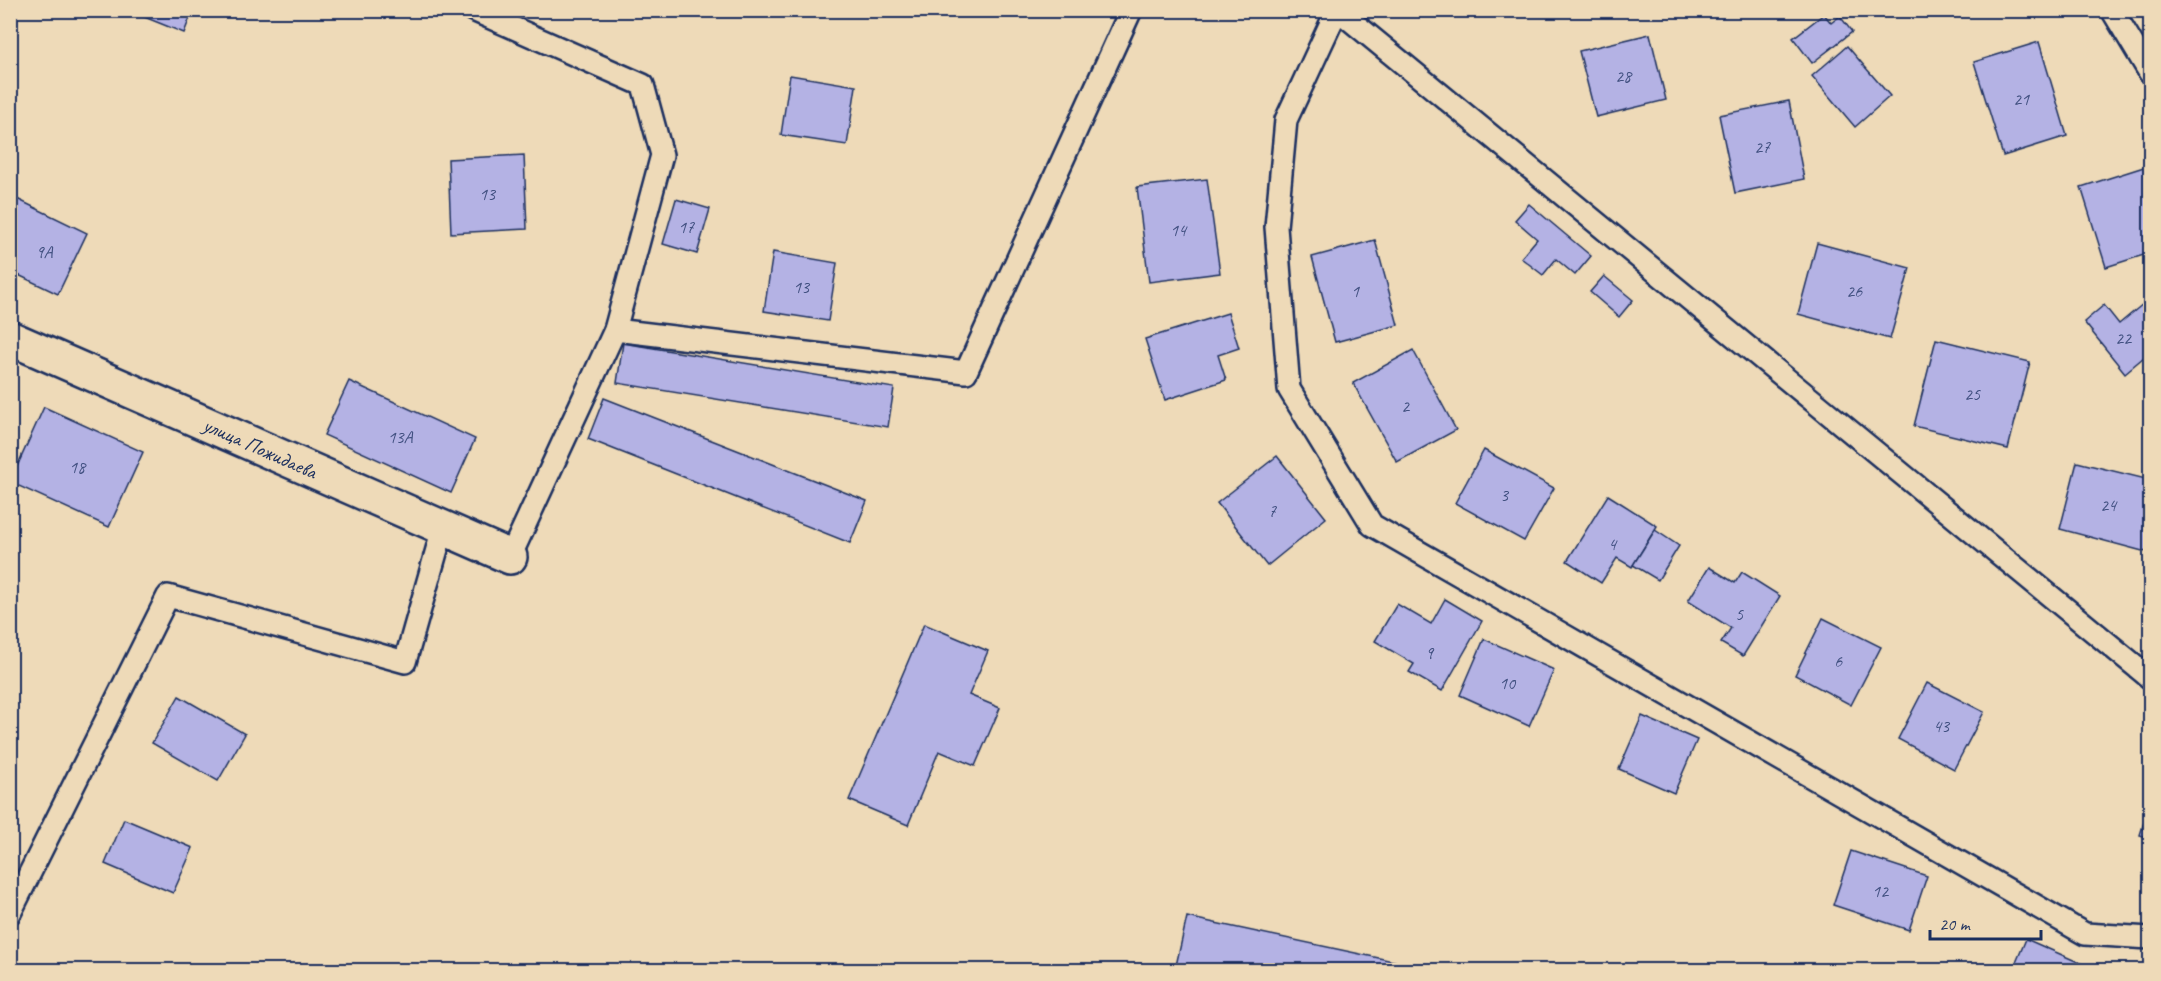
<svg xmlns="http://www.w3.org/2000/svg" width="2161" height="981" font-family="Caveat,sans-serif">
<style>
.building{fill:#b4b2e4;stroke:#1b2f5e;stroke-width:1.5}
.lines{fill:none;stroke-linecap:round;stroke-linejoin:round}
.service-casing{stroke:#1b2f5e;stroke-width:26}
.minor-casing{stroke:#1b2f5e;stroke-width:38}
.service{stroke:#eedab8;stroke-width:21}
.minor{stroke:#eedab8;stroke-width:33}
.labels{text-anchor:middle;dominant-baseline:central;stroke-width:4.5;stroke-linejoin:round;paint-order:stroke}
.number-label{font-size:18px;fill:#415080}
.street-label{font-size:21px;fill:#1b2f5e;stroke:#eedab8}
</style>
<rect width="100%" height="100%" fill="#eedab8"/>
<filter id="ink" filterUnits="userSpaceOnUse"><feTurbulence type="fractalNoise" baseFrequency=".0167" numOctaves="2"/><feDisplacementMap in="SourceGraphic" scale="12" xChannelSelector="R" yChannelSelector="G"/><feConvolveMatrix kernelMatrix="1 2 1 2 8 2 1 2 1" color-interpolation-filters="sRGB"/></filter>
<g filter="url(#ink)">
<g class="building">
<path d="M127,10H193L184,33Z"/>
<path d="M1824,14L1831,23L1840,16L1852,32L1812,63L1793,38Z"/>
<path d="M1650,34L1666,100L1596,117L1579,51Z"/>
<path d="M2039,42L2067,136L2003,156L1974,62Z"/>
<path d="M1847,46L1890,96L1855,127L1812,76Z"/>
<path d="M790,75L856,86L847,145L781,135Z"/>
<path d="M1789,101L1804,179L1735,193L1719,115Z"/>
<path d="M524,155L527,229L451,233L448,159Z"/>
<path d="M2147,166L2150,176V253L2106,267L2081,187Z"/>
<path d="M1207,179L1220,273L1149,282L1137,187Z"/>
<path d="M17,199L87,233L58,294L10,271V213Z"/>
<path d="M676,199L710,209L697,254L663,244Z"/>
<path d="M1529,204L1591,256L1575,275L1556,259L1543,275L1521,258L1537,239L1515,220Z"/>
<path d="M1375,240L1398,325L1335,342L1312,257Z"/>
<path d="M1817,243L1910,268L1890,339L1798,314Z"/>
<path d="M773,252L837,263L828,321L764,311Z"/>
<path d="M1604,276L1633,300L1619,317L1590,292Z"/>
<path d="M2150,298V352L2125,373L2084,322L2104,305L2119,324Z"/>
<path d="M1228,313L1239,348L1218,355L1226,380L1165,400L1145,339Z"/>
<path d="M1936,339L2030,362L2008,449L1914,426Z"/>
<path d="M623,343L894,388L888,427L617,383Z"/>
<path d="M1413,350L1456,430L1397,462L1353,383Z"/>
<path d="M349,381L475,439L451,493L324,435Z"/>
<path d="M604,398L867,501L850,543L588,439Z"/>
<path d="M44,407L143,452L109,527L10,482Z"/>
<path d="M1484,450L1554,488L1524,541L1455,503Z"/>
<path d="M1277,456L1326,518L1267,566L1217,503Z"/>
<path d="M2077,462L2150,480V553L2060,529Z"/>
<path d="M1608,495L1657,526L1632,567L1617,558L1601,583L1567,561Z"/>
<path d="M1655,530L1679,546L1658,580L1633,565Z"/>
<path d="M1709,567L1735,583L1742,572L1780,596L1743,656L1721,643L1731,628L1688,601Z"/>
<path d="M1445,599L1482,621L1442,691L1409,672L1414,664L1375,641L1397,604L1431,624Z"/>
<path d="M1823,618L1881,647L1851,705L1795,675Z"/>
<path d="M924,624L988,651L969,695L1000,708L975,766L939,751L908,825L849,800Z"/>
<path d="M1484,639L1554,670L1529,726L1460,695Z"/>
<path d="M1927,683L1984,712L1954,769L1898,739Z"/>
<path d="M179,696L245,734L218,781L152,743Z"/>
<path d="M1642,716L1697,740L1674,793L1619,769Z"/>
<path d="M2150,803V838L2140,835Z"/>
<path d="M124,819L193,848L173,893L105,864Z"/>
<path d="M1851,851L1927,876L1909,930L1833,905Z"/>
<path d="M1187,917L1435,970H1175Z"/>
<path d="M2026,939L2096,970H2028L2015,965Z"/>
</g>
<g class="lines">
<defs>
<g id="service">
<path d="M473,10L643,85L662,155L615,330L510,557"/>
<path d="M1337,10L1286,120L1276,227L1289,389L1372,525L2085,934L2150,938"/>
<path d="M1338,10L2150,678"/>
<path d="M2112,10L2150,73"/>
<path d="M615,330L966,372L1131,10"/>
<path d="M10,913L168,596L405,662L443,528"/>
</g>
<path id="minor" d="M10,338L510,557"/>
</defs>
<use href="#service" class="service-casing"/>
<use href="#minor" class="minor-casing"/>
<use href="#service" class="service"/>
<use href="#minor" class="minor"/>
</g>
</g>
<g class="labels">
<g class="number-label">
<text x="1623" y="76">28</text>
<text x="2021" y="99">21</text>
<text x="1762" y="147">27</text>
<text x="487" y="194">13</text>
<text x="686" y="227">17</text>
<text x="1178" y="230">14</text>
<text x="44" y="252">9А</text>
<text x="801" y="287">13</text>
<text x="1355" y="291">1</text>
<text x="1854" y="291">26</text>
<text x="2123" y="338">22</text>
<text x="1972" y="394">25</text>
<text x="1405" y="406">2</text>
<text x="400" y="437">13А</text>
<text x="77" y="467">18</text>
<text x="1504" y="495">3</text>
<text x="2108" y="505">24</text>
<text x="1272" y="511">7</text>
<text x="1612" y="544">4</text>
<text x="1739" y="614">5</text>
<text x="1429" y="653">9</text>
<text x="1838" y="661">6</text>
<text x="1507" y="683">10</text>
<text x="1941" y="726">43</text>
<text x="1880" y="891">12</text>
</g>
<g class="street-label">
<text transform="translate(260 448) rotate(24)">улица Пожидаева</text>
</g>
</g>
<rect width="2161" height="981" fill="none" stroke="#eedab8" stroke-width="36"/>
<rect x="18" y="18" width="2125" height="945" fill="none" stroke="#1b2f5e" stroke-width="2" filter="url(#ink)"/>
<path d="M1930 930v9h111v-9" fill="none" stroke="#1b2f5e" stroke-width="3"/>
<text x="1939" y="930" font-size="18" fill="#1b2f5e" stroke="#eedab8" stroke-width="4.5" paint-order="stroke">20 m</text>
</svg>
